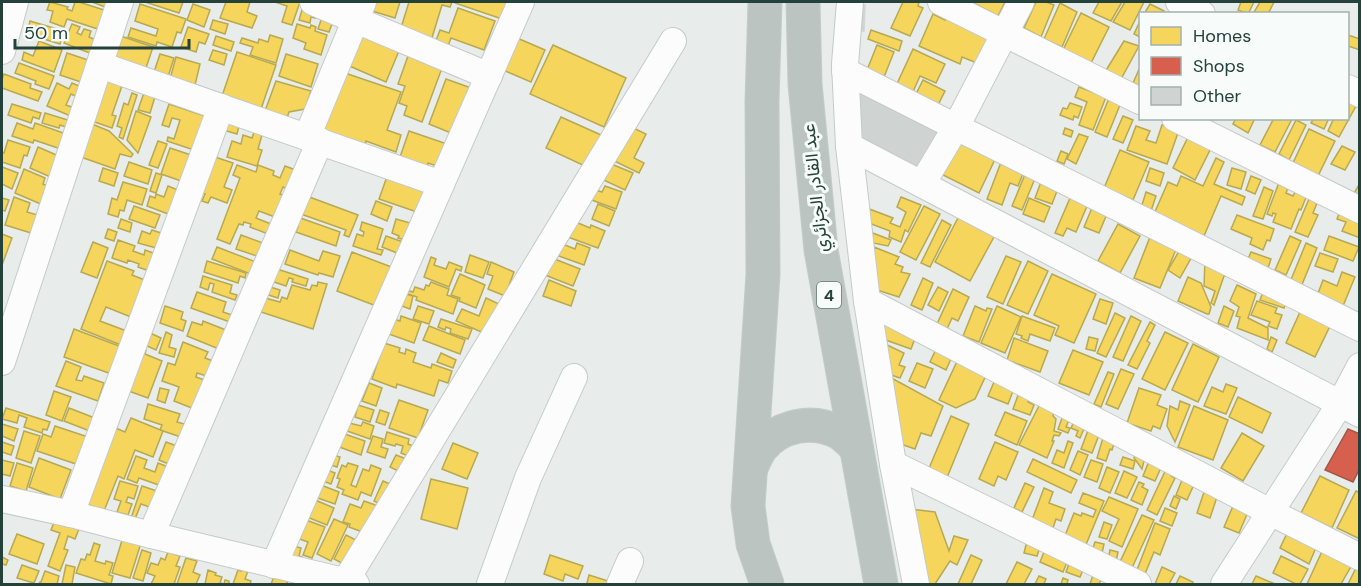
<svg xmlns="http://www.w3.org/2000/svg" width="1361" height="586" font-family="'DM Sans',Vazirmatn,sans-serif">
<style>
.homes{fill:#f6d55c;stroke:#b7a952;stroke-width:1.5}
.shops{fill:#d6604d;stroke:#a15747;stroke-width:1.5}
.building{fill:#cfd4d2;stroke:#d1d6d4;stroke-width:1.5}
.lines{fill:none;stroke-linecap:round;stroke-linejoin:round}
.minor-casing{stroke:#c5cac8;stroke-width:28}
.highway-casing{stroke:#c3ccc9;stroke-width:35}
.minor{stroke:#fcfcfc;stroke-width:26}
.highway{stroke:#bcc4c2;stroke-width:33}
.labels{text-anchor:middle;dominant-baseline:central;stroke-width:6;stroke-linejoin:round;paint-order:stroke}
.shield{fill:#f7fbf9;stroke:#637a73;stroke-width:1.5}
.shield-label{font-size:16px;font-weight:bold;fill:#24423a}
.street-label{font-size:18px;fill:#24423a;stroke:#f7fbf9}
</style>
<rect width="100%" height="100%" fill="#e8edeb"/>
<g class="homes">
<path d="M50,2L68,7L67,9L72,11L75,2H79L104,10L103,14L110,16L101,30L67,19L64,27L50,22L53,11L47,10Z"/>
<path d="M92,2H111L108,8Z"/>
<path d="M145,2H183L179,13Z"/>
<path d="M226,2H250L247,12L257,16L252,28L220,18Z"/>
<path d="M275,2H300L292,25L282,22L287,6Z"/>
<path d="M372,2H400L395,18L369,10Z"/>
<path d="M409,2H452L450,7L442,5L431,41L400,31Z"/>
<path d="M455,2H504L507,3L502,19L455,3Z"/>
<path d="M903,2H919L918,6L923,8L910,36L891,28Z"/>
<path d="M971,2H1005L998,16Z"/>
<path d="M1036,2H1046L1054,5L1041,37L1024,28Z"/>
<path d="M1099,2H1122L1111,21L1093,13Z"/>
<path d="M1125,2H1144L1130,30L1113,22Z"/>
<path d="M1241,2H1254L1248,14L1238,10Z"/>
<path d="M1260,2H1274L1268,14H1253Z"/>
<path d="M1060,3L1077,12L1062,47L1044,39Z"/>
<path d="M140,4L186,19L181,33L177,32L172,47L157,42L156,46L128,37L131,28L156,36L158,29L135,21Z"/>
<path d="M193,4L210,10L204,27L187,20Z"/>
<path d="M1150,4L1164,11L1163,14H1144Z"/>
<path d="M318,6L315,18L311,17L310,23L299,20L302,10L307,11Z"/>
<path d="M458,8L495,21L484,50L451,38L446,52L432,51L440,30L449,33Z"/>
<path d="M949,13L991,31L977,63L962,57L960,64L919,46L933,14L945,20Z"/>
<path d="M1081,13L1109,27L1091,63L1063,50Z"/>
<path d="M322,17L333,21L329,32L318,29Z"/>
<path d="M213,20L228,24L225,34L210,29Z"/>
<path d="M30,21L64,31L60,44L34,36L35,31L28,29Z"/>
<path d="M1140,21V37L1134,34Z"/>
<path d="M72,24L80,27L77,33L81,35L84,29L91,31L89,37L101,42L95,55L64,43Z"/>
<path d="M297,24L310,28L311,25L316,27L315,31L327,35L321,55L304,49L306,43L293,38Z"/>
<path d="M188,27L209,34L205,44L199,42L196,52L181,47Z"/>
<path d="M360,29L401,46L386,82L345,64Z"/>
<path d="M871,30L902,41L899,51L868,39Z"/>
<path d="M118,35L153,47L146,68L111,56Z"/>
<path d="M270,35L283,39L276,63L250,55L253,47L240,43L242,38L258,43L259,39L268,42Z"/>
<path d="M1348,35L1360,39V50L1348,46Z"/>
<path d="M216,36L234,42L231,51L213,45Z"/>
<path d="M517,38L545,50L531,82L503,70Z"/>
<path d="M39,41L62,50L54,72L22,60L24,52L33,56Z"/>
<path d="M1124,41L1139,46L1121,79L1105,72Z"/>
<path d="M553,45L626,78L604,127L530,94Z"/>
<path d="M877,45L894,52L884,77L867,70Z"/>
<path d="M913,49L945,64L936,83L920,76L912,94L896,86Z"/>
<path d="M213,50L227,54L224,65L209,60Z"/>
<path d="M237,52L276,65L261,109L222,96Z"/>
<path d="M67,53L94,62L87,84L60,75Z"/>
<path d="M160,54L174,58L167,80L153,75Z"/>
<path d="M286,54L318,64L311,87L279,76Z"/>
<path d="M408,56L442,68L422,122L404,115L407,106L399,103L405,86L398,84Z"/>
<path d="M176,57L200,64L195,85L170,79Z"/>
<path d="M19,63L54,76L49,89L35,84L36,81L15,73Z"/>
<path d="M1140,67V86L1133,83Z"/>
<path d="M339,71L401,92L387,130L401,135L396,152L366,141L365,145L319,129Z"/>
<path d="M105,73L124,80L112,115L116,116L112,128L89,120Z"/>
<path d="M4,74L31,84L30,88L42,92L38,101L2,88V79Z"/>
<path d="M446,79L474,89L456,135L429,124Z"/>
<path d="M923,80L945,91L936,109L914,98Z"/>
<path d="M276,81L311,91L305,109L289,112L287,118L265,111Z"/>
<path d="M57,83L69,89L72,83L88,90L84,100L71,94L66,105L77,109L73,117L47,106Z"/>
<path d="M147,84L158,87L150,113L138,110Z"/>
<path d="M1079,87L1106,97L1093,130L1079,125L1087,102L1075,97Z"/>
<path d="M132,93L137,95L123,139L119,137L122,128L117,126L124,103L128,105Z"/>
<path d="M1110,96L1122,100L1107,137L1095,132Z"/>
<path d="M1348,101L1356,106L1339,137L1328,131L1334,118H1348Z"/>
<path d="M1070,103L1082,107L1078,118L1074,116L1073,120L1060,115L1063,108L1067,109Z"/>
<path d="M12,104L41,113L39,119L33,117L31,123L8,115Z"/>
<path d="M169,104L214,119L203,153L167,141L168,137L174,139L180,120L172,118L169,127L162,125Z"/>
<path d="M136,111L151,117L138,153L127,140Z"/>
<path d="M45,113L71,121L69,128L60,125L59,128L42,123Z"/>
<path d="M225,113L241,118L237,134L220,129Z"/>
<path d="M1123,116L1133,120L1123,143L1113,139Z"/>
<path d="M561,117L601,135L587,167L546,148Z"/>
<path d="M1236,118H1255L1248,133L1233,124Z"/>
<path d="M1274,118L1292,119L1275,152L1260,145Z"/>
<path d="M1314,118H1329L1324,129L1311,123Z"/>
<path d="M1296,120L1306,125L1289,160L1279,154Z"/>
<path d="M87,122L109,131L133,154L131,157L120,154L115,169L75,155Z"/>
<path d="M17,123L33,129L35,123L69,135L64,150L34,140L33,143L12,136Z"/>
<path d="M625,124L646,134L634,158L644,163L639,173L608,158Z"/>
<path d="M1162,125L1179,130L1167,164L1127,150L1136,126L1150,131L1146,140L1156,143Z"/>
<path d="M1065,128L1073,131L1071,137L1063,134Z"/>
<path d="M1309,129L1335,141L1317,178L1292,165Z"/>
<path d="M409,131L447,144L440,167L428,163L427,169L399,160Z"/>
<path d="M254,132L262,135L258,149L262,150L257,166L227,157L232,141L241,144L243,135L252,138Z"/>
<path d="M1079,134L1088,137L1076,164L1067,159Z"/>
<path d="M961,135L998,153L979,193L941,174Z"/>
<path d="M1189,135L1212,146L1195,180L1173,168Z"/>
<path d="M8,140L30,147L27,156L24,155L20,168L2,162V152L4,153Z"/>
<path d="M158,141L167,144L158,168L149,165Z"/>
<path d="M1342,146L1355,152L1345,170L1331,164Z"/>
<path d="M38,147L61,157L53,178L30,168Z"/>
<path d="M170,148L200,158L190,184L161,174Z"/>
<path d="M1120,150L1149,162L1133,200L1104,188Z"/>
<path d="M1061,151L1068,154L1064,164L1057,161Z"/>
<path d="M212,156L233,163L224,187L232,190L227,203L211,197L208,203L202,201L205,194L200,192Z"/>
<path d="M1003,157L1026,166L1018,186L1010,183L1002,205L987,199Z"/>
<path d="M1216,158L1224,162L1214,184L1245,197L1242,205L1221,196L1204,236L1154,214L1168,182L1177,186L1181,176L1203,186Z"/>
<path d="M604,161L633,173L625,190L597,177Z"/>
<path d="M129,162L152,170L148,184L124,176Z"/>
<path d="M237,165L256,172L258,165L274,171L273,175L280,178L285,166L301,172L294,192L283,187L280,194L291,198L275,217L259,211L256,218L271,224L268,234L250,227L251,224L244,222L243,225L239,224L230,244L217,239L240,178L233,175Z"/>
<path d="M2,167L18,173L12,189L2,184Z"/>
<path d="M103,168L118,173L114,186L99,181Z"/>
<path d="M1150,168L1164,173L1160,186L1146,181Z"/>
<path d="M1232,168L1246,172L1241,189L1227,185Z"/>
<path d="M24,169L45,178L43,184L50,187L43,205L15,193Z"/>
<path d="M389,171L429,185L420,213L379,199Z"/>
<path d="M1026,172L1036,176L1022,210L1012,206Z"/>
<path d="M156,173L162,175L156,193L150,191Z"/>
<path d="M1044,174L1056,179L1053,190L1057,191L1052,204L1035,198Z"/>
<path d="M1251,176L1261,180L1255,194L1246,190Z"/>
<path d="M1280,180L1290,183L1286,193L1293,196L1296,190L1307,195L1301,210L1299,209L1291,229L1273,222L1276,214L1273,213L1272,216L1267,214Z"/>
<path d="M123,182L147,189L142,205L127,200L124,211L120,210L118,217L108,214L112,198L117,200Z"/>
<path d="M1360,183V198L1353,195Z"/>
<path d="M168,186L185,193L176,217L147,206L150,196L155,198L156,194L164,197Z"/>
<path d="M605,186L622,192L616,209L589,199L593,189L602,192Z"/>
<path d="M1264,187L1273,191L1263,219L1253,216Z"/>
<path d="M1073,191L1090,199L1076,232L1067,228L1063,236L1055,233Z"/>
<path d="M1146,192L1156,196L1151,211L1141,208Z"/>
<path d="M304,195L358,215L349,237L344,235L346,230L298,213Z"/>
<path d="M14,197L30,203L27,212L41,216L38,227L33,226L31,233L5,225Z"/>
<path d="M901,197L921,205L908,232L905,230L901,242L889,237L890,231L866,222L864,207L893,218L890,223L900,227L906,212L897,207Z"/>
<path d="M2,198L9,200L5,211L2,210Z"/>
<path d="M1029,198L1050,207L1044,222L1023,214Z"/>
<path d="M1309,199L1317,203L1313,213L1318,215L1308,237L1295,232Z"/>
<path d="M376,201L392,207L387,221L371,214Z"/>
<path d="M1094,203L1109,209L1099,233L1084,227Z"/>
<path d="M598,204L615,211L609,226L592,219Z"/>
<path d="M134,206L160,215L155,228L129,219Z"/>
<path d="M924,206L940,214L916,260L900,252Z"/>
<path d="M1340,211L1360,218V238L1342,231L1346,222L1337,219Z"/>
<path d="M292,215L340,232L336,246L296,232L298,227L289,223Z"/>
<path d="M1237,215L1274,229L1270,241L1267,240L1263,250L1250,244L1252,238L1231,229Z"/>
<path d="M959,216L995,235L970,281L935,262Z"/>
<path d="M121,219L132,223L130,232L118,228Z"/>
<path d="M396,219L410,223L405,240L398,238L399,236L392,233Z"/>
<path d="M571,220L590,228L591,225L605,231L598,248L565,236Z"/>
<path d="M942,220L951,225L930,267L921,263Z"/>
<path d="M362,222L383,229L377,249L383,250L381,255L353,246L357,234L363,236L364,232L360,230Z"/>
<path d="M1118,224L1140,236L1120,273L1098,261Z"/>
<path d="M108,229L117,232L114,241L105,238Z"/>
<path d="M152,230L164,234L160,249L138,243L142,231L150,234Z"/>
<path d="M870,232L891,240L888,246L868,242Z"/>
<path d="M2,234L12,238L2,265Z"/>
<path d="M241,235L268,245L263,258L236,249Z"/>
<path d="M386,236L406,243L402,255L382,247Z"/>
<path d="M1290,236L1301,241L1286,275L1275,270Z"/>
<path d="M1329,236L1359,247L1353,261L1324,250Z"/>
<path d="M1150,237L1177,247L1160,288L1134,278Z"/>
<path d="M118,240L135,246L133,251L144,255L145,250L159,255L152,272L138,267L139,264L128,260L127,263L112,258Z"/>
<path d="M93,242L108,248L97,278L81,272Z"/>
<path d="M560,243L575,249L577,243L590,248L584,265L556,255Z"/>
<path d="M1306,243L1317,248L1301,287L1290,282Z"/>
<path d="M1182,246L1194,253L1180,278L1168,270Z"/>
<path d="M217,247L261,264L256,276L212,259Z"/>
<path d="M874,247L899,257L895,264L903,267L901,272L910,274L899,297L877,290L873,256Z"/>
<path d="M290,250L319,261L323,251L340,256L333,277L319,273L318,275L285,264Z"/>
<path d="M352,252L394,268L379,307L337,291Z"/>
<path d="M1251,252L1271,259L1266,274L1245,266Z"/>
<path d="M1320,253L1338,259L1333,272L1315,266Z"/>
<path d="M470,255L489,262L483,278L465,272Z"/>
<path d="M1006,256L1021,262L1003,304L987,297Z"/>
<path d="M431,257L436,259L434,265L446,269L449,262L462,267L461,271L456,269L449,287L424,277Z"/>
<path d="M552,258L580,269L573,286L545,275Z"/>
<path d="M1205,260L1228,269L1226,276H1224L1214,305L1211,303L1215,291L1204,286Z"/>
<path d="M107,261L134,271L132,275L150,282L136,319L106,307L100,321L132,333L126,347L81,329Z"/>
<path d="M207,261L246,273L245,278L240,276L238,283L204,272Z"/>
<path d="M1028,261L1048,271L1028,314L1007,305Z"/>
<path d="M491,262L514,272L505,296L488,289L493,276L487,274Z"/>
<path d="M277,269L308,279L306,286L292,282L293,279L289,278L286,286L274,282Z"/>
<path d="M1342,272L1355,277L1343,306L1317,296L1323,280L1337,286Z"/>
<path d="M460,274L485,285L476,308L459,301L460,298L451,295Z"/>
<path d="M1052,274L1096,294L1074,343L1055,335L1059,326L1034,315Z"/>
<path d="M203,276L232,285L230,293L237,295L235,300L212,292L214,284L210,283L208,290L200,287Z"/>
<path d="M1188,277L1201,283L1211,307L1209,314H1207L1178,301Z"/>
<path d="M923,278L933,283L922,310L911,305Z"/>
<path d="M549,280L576,291L571,306L543,296Z"/>
<path d="M318,282L327,284L313,329L261,312L265,298L280,302L282,297L287,299L292,285L310,290L312,285L317,286Z"/>
<path d="M431,282L449,289L447,295L458,299L453,314L416,300L417,297L405,293L406,290L413,292L415,287L424,290L426,285L429,286Z"/>
<path d="M264,285L280,290L278,298L262,293Z"/>
<path d="M1237,285L1256,294L1248,318L1268,328V340L1237,328L1240,317L1236,316L1239,307L1230,301Z"/>
<path d="M938,287L948,292L939,311L928,305Z"/>
<path d="M953,289L969,297L958,321L952,318L947,329L937,324Z"/>
<path d="M197,292L226,302L223,312L232,315L230,322L191,308Z"/>
<path d="M398,292L413,296L410,309L394,303Z"/>
<path d="M1263,292L1288,298L1284,308L1260,300Z"/>
<path d="M486,298L499,304L486,334L456,321L462,309L479,316Z"/>
<path d="M1100,299L1113,303L1106,324L1093,319Z"/>
<path d="M1257,301L1277,308L1275,313L1282,315L1277,329L1268,326L1270,322L1251,315Z"/>
<path d="M165,306L183,312L181,319L186,321L183,331L160,323Z"/>
<path d="M418,306L434,311L429,324L413,319Z"/>
<path d="M975,306L986,311L987,308L992,309L979,342L963,336Z"/>
<path d="M997,306L1021,317L1005,353L981,343Z"/>
<path d="M1224,306L1234,311L1228,327L1218,323Z"/>
<path d="M1300,312L1330,326L1315,357L1286,343Z"/>
<path d="M1115,313L1125,318L1106,357L1097,353Z"/>
<path d="M401,316L421,323L414,343L386,333L387,317L400,321Z"/>
<path d="M1022,316L1055,328L1050,341L1030,334L1028,341L1021,338L1022,336L1016,334Z"/>
<path d="M1131,316L1141,321L1123,361L1113,357Z"/>
<path d="M441,319L472,329L468,339L450,333L451,329L446,327L445,330L438,327Z"/>
<path d="M203,321L231,332L224,351L187,336L192,322L202,325Z"/>
<path d="M886,321L917,333L911,349L880,338Z"/>
<path d="M1150,322L1155,325L1147,341L1150,343L1137,369L1128,365Z"/>
<path d="M429,326L465,340L460,354L423,340Z"/>
<path d="M74,329L127,349L117,376L64,357Z"/>
<path d="M166,332L172,335L169,347L176,349L174,357L159,353Z"/>
<path d="M1165,332L1188,343L1165,390L1142,379Z"/>
<path d="M150,333L161,338L156,350L145,345Z"/>
<path d="M1089,337L1098,339L1095,351L1086,349Z"/>
<path d="M1271,337L1277,340L1272,352L1267,349Z"/>
<path d="M1014,338L1048,351L1040,372L1007,360Z"/>
<path d="M183,342L208,352L205,358L216,362L210,377L197,373L196,377L213,383L202,412L174,401L179,387L162,381L168,363L175,365Z"/>
<path d="M881,342L904,353L899,365L905,367L900,378L882,372Z"/>
<path d="M384,343L400,348L399,352L405,354L406,349L416,353L413,362L431,368L432,364L452,371L448,383L439,380L434,396L397,384L396,388L372,379Z"/>
<path d="M939,343L955,350L946,370L930,362Z"/>
<path d="M1193,344L1219,357L1198,402L1172,390Z"/>
<path d="M139,347L146,350L145,354L162,361L148,398L123,389Z"/>
<path d="M1073,350L1103,362L1089,395L1059,383Z"/>
<path d="M441,353L456,360L453,368L437,362Z"/>
<path d="M960,355L989,369L975,399L956,408L939,400Z"/>
<path d="M66,361L81,367L76,380L82,381L84,376L104,383L98,401L56,386Z"/>
<path d="M917,363L933,369L925,388L909,381Z"/>
<path d="M1121,369L1134,374L1118,409L1106,404Z"/>
<path d="M1108,372L1114,374L1101,407L1094,404Z"/>
<path d="M886,375L943,406L931,436L921,433L915,449L895,442Z"/>
<path d="M997,375L1013,391L1008,404L988,396Z"/>
<path d="M369,383L382,388L376,406L362,401Z"/>
<path d="M1226,384L1237,388L1226,414L1204,406L1212,387L1223,392Z"/>
<path d="M1021,387L1033,392L1028,402L1034,405L1030,415L1013,409Z"/>
<path d="M160,388L169,390L165,403L157,400Z"/>
<path d="M1139,388L1161,395L1157,405L1167,409L1160,429L1153,426L1151,431L1127,423Z"/>
<path d="M54,391L71,397L62,421L46,415Z"/>
<path d="M1238,397L1271,413L1262,433L1229,417Z"/>
<path d="M399,400L428,410L418,438L389,428Z"/>
<path d="M1180,401L1190,405L1175,442L1167,426L1170,406L1178,410Z"/>
<path d="M1041,402L1056,405L1053,416L1056,419L1054,431L1061,433L1059,436L1054,435L1052,441H1054L1047,458L1019,445Z"/>
<path d="M148,404L180,414L177,422L188,425L184,438L160,430L162,425L144,419Z"/>
<path d="M358,405L374,410L370,422L355,417Z"/>
<path d="M1194,406L1228,420L1213,460L1178,447Z"/>
<path d="M6,408L50,422L47,430L43,429L42,433L24,427L27,418L19,415L17,423L2,419Z"/>
<path d="M69,408L100,420L95,433L64,421Z"/>
<path d="M380,410L389,413L385,425L376,422Z"/>
<path d="M1065,410L1072,413L1066,427L1070,428L1068,433L1058,429Z"/>
<path d="M1005,412L1027,421L1017,445L995,435Z"/>
<path d="M951,416L969,424L946,480L927,473Z"/>
<path d="M1076,417L1087,422L1080,438L1076,436L1078,431L1071,428Z"/>
<path d="M131,418L163,431L153,457L135,450L124,479L118,476L104,511L87,504L111,426L125,432Z"/>
<path d="M363,422L374,426L370,439L347,431L349,423L361,426Z"/>
<path d="M2,424L18,429L14,441L2,436Z"/>
<path d="M1090,425L1101,430L1092,453L1081,449Z"/>
<path d="M55,426L88,437L79,465L37,451L43,434L51,437Z"/>
<path d="M24,431L40,436L31,463L16,458Z"/>
<path d="M1105,431L1117,435L1112,450L1110,449L1106,461L1097,458Z"/>
<path d="M339,432L365,441L361,455L334,445Z"/>
<path d="M387,432L409,439L408,444L418,448L416,453L409,451L408,456L401,453L403,446L396,444L395,446L384,443Z"/>
<path d="M1242,433L1264,446L1243,481L1221,468Z"/>
<path d="M373,436L383,439L381,447L388,449L385,458L367,452Z"/>
<path d="M1068,441L1073,443L1064,468L1052,463L1057,450L1064,453Z"/>
<path d="M2,442L14,446L11,455L2,452Z"/>
<path d="M166,442L185,449L178,468L159,460Z"/>
<path d="M995,442L1018,452L1006,480L998,476L994,486L979,479Z"/>
<path d="M453,443L478,453L467,479L442,469Z"/>
<path d="M1137,450L1146,453L1142,469L1134,458Z"/>
<path d="M1078,451L1088,455L1080,475L1070,470Z"/>
<path d="M326,453L340,457L337,467L324,463Z"/>
<path d="M396,455L409,460L402,473L390,467Z"/>
<path d="M136,456L147,460L144,468L155,472L158,463L176,470L170,489L139,478L137,483L127,479Z"/>
<path d="M1151,456L1164,461L1155,481L1143,476Z"/>
<path d="M1123,457L1135,461L1133,469L1120,465Z"/>
<path d="M39,458L71,470L60,499L29,487Z"/>
<path d="M1033,459L1077,480L1071,493L1027,472Z"/>
<path d="M2,460L14,463L10,476L2,474V478Z"/>
<path d="M1091,460L1103,464L1097,482L1084,477Z"/>
<path d="M17,463L33,468L26,491L10,486Z"/>
<path d="M348,463L358,466L351,485L356,487L363,469L369,471L371,465L381,469L371,496L361,492L358,500L342,494L344,490L337,487L340,479L337,478L342,465L346,467Z"/>
<path d="M1168,465L1175,468L1171,476L1175,478L1157,515L1147,510Z"/>
<path d="M319,467L335,473L331,484L315,478Z"/>
<path d="M1107,467L1119,472L1110,493L1099,488Z"/>
<path d="M1124,471L1137,477L1127,498L1115,493Z"/>
<path d="M1184,475L1196,480L1187,500L1176,495Z"/>
<path d="M1320,476L1349,490L1332,528L1301,513Z"/>
<path d="M431,479L468,488L457,529L421,519Z"/>
<path d="M120,481L138,486L134,499L128,497L126,502L132,504L128,515L117,512L121,501L114,499Z"/>
<path d="M383,481L397,487L388,507L374,501Z"/>
<path d="M313,482L339,492L335,504L309,495Z"/>
<path d="M1139,482L1144,484L1142,487L1148,490L1142,505L1131,500Z"/>
<path d="M1025,483L1034,487L1022,512L1014,508Z"/>
<path d="M142,486L166,494L152,508L141,504L135,519L131,518Z"/>
<path d="M1044,488L1053,492L1049,503L1065,509L1061,521L1056,519L1053,528L1032,520Z"/>
<path d="M1356,491L1360,493V539L1337,528Z"/>
<path d="M1204,492L1217,497L1210,518L1197,513Z"/>
<path d="M1083,493L1104,501L1085,547L1064,538L1074,513L1081,516L1082,513L1093,517L1096,510L1079,503Z"/>
<path d="M1174,496L1180,499L1176,509L1170,506Z"/>
<path d="M308,497L334,508L327,525L302,515Z"/>
<path d="M1109,497L1138,509L1122,547L1109,541L1119,519L1102,511Z"/>
<path d="M364,501L384,508L368,534L349,527L350,524L343,522L350,504L361,508Z"/>
<path d="M1233,506L1248,512L1239,533L1224,527Z"/>
<path d="M1165,508L1177,513L1172,526L1160,521Z"/>
<path d="M910,509L935,512L949,551L954,536L968,540L957,565L950,561L935,584H924Z"/>
<path d="M1142,515L1154,520L1131,570L1119,564Z"/>
<path d="M298,517L325,527L312,558L303,555L308,542L291,536Z"/>
<path d="M334,519L348,525L331,561L317,554Z"/>
<path d="M55,520L79,529L75,539L68,536L64,549L68,550L60,571L48,566L60,533L51,530Z"/>
<path d="M1104,522L1112,525L1107,539L1099,537Z"/>
<path d="M1155,523L1170,529L1160,555L1154,552L1145,574L1137,570Z"/>
<path d="M1290,527L1318,543L1309,564L1280,548Z"/>
<path d="M17,534L44,544L37,564L9,554Z"/>
<path d="M346,535L364,544L351,568L334,559Z"/>
<path d="M123,537L141,543L130,578L112,573Z"/>
<path d="M1027,541L1041,544L1037,556L1024,553Z"/>
<path d="M1095,542L1104,544L1102,553L1092,551Z"/>
<path d="M94,543L100,545L95,561L105,564L106,561L113,563L109,575L113,576L111,584L76,573L81,559L85,560L87,554L90,555Z"/>
<path d="M290,545L301,548L299,556L302,557L301,561L287,556Z"/>
<path d="M1046,547L1070,555L1063,572L1040,562Z"/>
<path d="M1324,547L1353,563L1341,584H1307Z"/>
<path d="M142,550L151,553L143,581L133,578Z"/>
<path d="M1110,550L1118,552L1116,562L1108,560Z"/>
<path d="M168,552L180,556L176,566L180,567L174,584H151L155,576L147,573L151,563L158,565L161,558L165,560Z"/>
<path d="M550,555L583,566L578,579L565,574L563,581L544,574Z"/>
<path d="M971,555L982,560L971,584H958Z"/>
<path d="M1072,555L1087,561L1080,577L1066,572Z"/>
<path d="M1281,556L1308,569L1300,584H1296L1273,573Z"/>
<path d="M2,557L8,560L6,565L2,564Z"/>
<path d="M186,558L197,561L193,572L200,575L196,584H177Z"/>
<path d="M1017,562L1032,569L1024,584H1006Z"/>
<path d="M1358,564L1360,565V584H1348Z"/>
<path d="M22,565L39,571L34,583L17,578Z"/>
<path d="M66,565L75,567L72,584H62Z"/>
<path d="M242,566L249,568L245,579L251,581L250,584H233L238,570L241,571Z"/>
<path d="M1162,567L1175,573L1169,584H1155Z"/>
<path d="M208,570L216,573L215,575L222,577L220,583L224,584L225,580L229,581V584H205Z"/>
<path d="M45,571L59,576L57,584H39L40,582H41Z"/>
<path d="M276,572L289,576L287,584H271Z"/>
<path d="M589,575L608,581L607,584H589L587,583Z"/>
<path d="M1093,575L1108,583L1101,580L1099,584H1090Z"/>
<path d="M1039,576L1046,579L1044,584H1035Z"/>
<path d="M1180,576L1193,582L1192,584H1176Z"/>
<path d="M1256,576L1275,584H1252Z"/>
<path d="M1063,578L1068,580L1067,584H1061Z"/>
</g>
<path class="shops" d="M1348,429L1360,434V468L1353,482L1325,470Z"/>
<g class="building">
<path d="M857,5H865L864,31H857Z"/>
<path d="M856,87L942,128L921,168L857,138Z"/>
</g>
<g class="lines">
<defs>
<g id="minor">
<path d="M313,2L489,76"/>
<path d="M850,2L845,64L849,146L1360,414"/>
<path d="M941,2L1140,101"/>
<path d="M1179,2L1202,14"/>
<path d="M2,51L15,2"/>
<path d="M100,65L441,184"/>
<path d="M845,71L956,127L1360,328"/>
<path d="M1348,88L1360,94"/>
<path d="M1175,118L1360,210"/>
<path d="M307,137L363,2"/>
<path d="M849,146L867,301L893,464L916,584"/>
<path d="M922,184L956,127L1021,2"/>
<path d="M867,301L1270,512L1360,557"/>
<path d="M2,362L120,2"/>
<path d="M893,464L1138,584"/>
<path d="M2,499L71,514L151,535L356,584"/>
<path d="M71,514L221,107"/>
<path d="M151,535L320,141"/>
<path d="M274,565L521,2"/>
<path d="M345,582L673,41"/>
<path d="M490,584L528,478L574,377"/>
<path d="M620,584L630,561"/>
<path d="M1224,584L1340,404L1360,366"/>
</g>
<g id="highway">
<path d="M765,2L762,101L763,274L748,506L753,544L767,584"/>
<path d="M803,2L805,84L821,250L881,584"/>
<path d="M751,468C754,461 757,453 762,447C781,425 812,419 838,432C844,435 850,442 856,447"/>
</g>
</defs>
<use href="#minor" class="minor-casing"/>
<use href="#highway" class="highway-casing"/>
<use href="#minor" class="minor"/>
<use href="#highway" class="highway"/>
</g>
<g class="labels">
<rect class="shield" x="817" y="282" width="24" height="26" rx="4.5"/>
<g class="shield-label">
<text x="829" y="295">4</text>
</g>
<g class="street-label">
<text transform="translate(815 188) rotate(-96)">عبد القادر الجزائري</text>
</g>
</g>
<rect width="1361" height="586" fill="none" stroke="#24423a" stroke-width="6"/>
<rect x="1139" y="12" width="210" height="108" fill="#f7fbf9" stroke="#a3b1ad" stroke-width="1.5"/>
<rect x="1151" y="27" width="30" height="18" fill="#f6d55c" stroke="#a3b1ad" stroke-width="1.5"/>
<text x="1193" y="42" font-size="18" fill="#24423a">Homes</text>
<rect x="1151" y="57" width="30" height="18" fill="#d6604d" stroke="#a3b1ad" stroke-width="1.5"/>
<text x="1193" y="72" font-size="18" fill="#24423a">Shops</text>
<rect x="1151" y="87" width="30" height="18" fill="#cfd4d2" stroke="#a3b1ad" stroke-width="1.5"/>
<text x="1193" y="102" font-size="18" fill="#24423a">Other</text>
<path d="M15 39v9h174v-9" fill="none" stroke="#24423a" stroke-width="3"/>
<text x="24" y="39" font-size="18" fill="#24423a" stroke="#f7fbf9" stroke-width="4.5" paint-order="stroke">50 m</text>
</svg>
